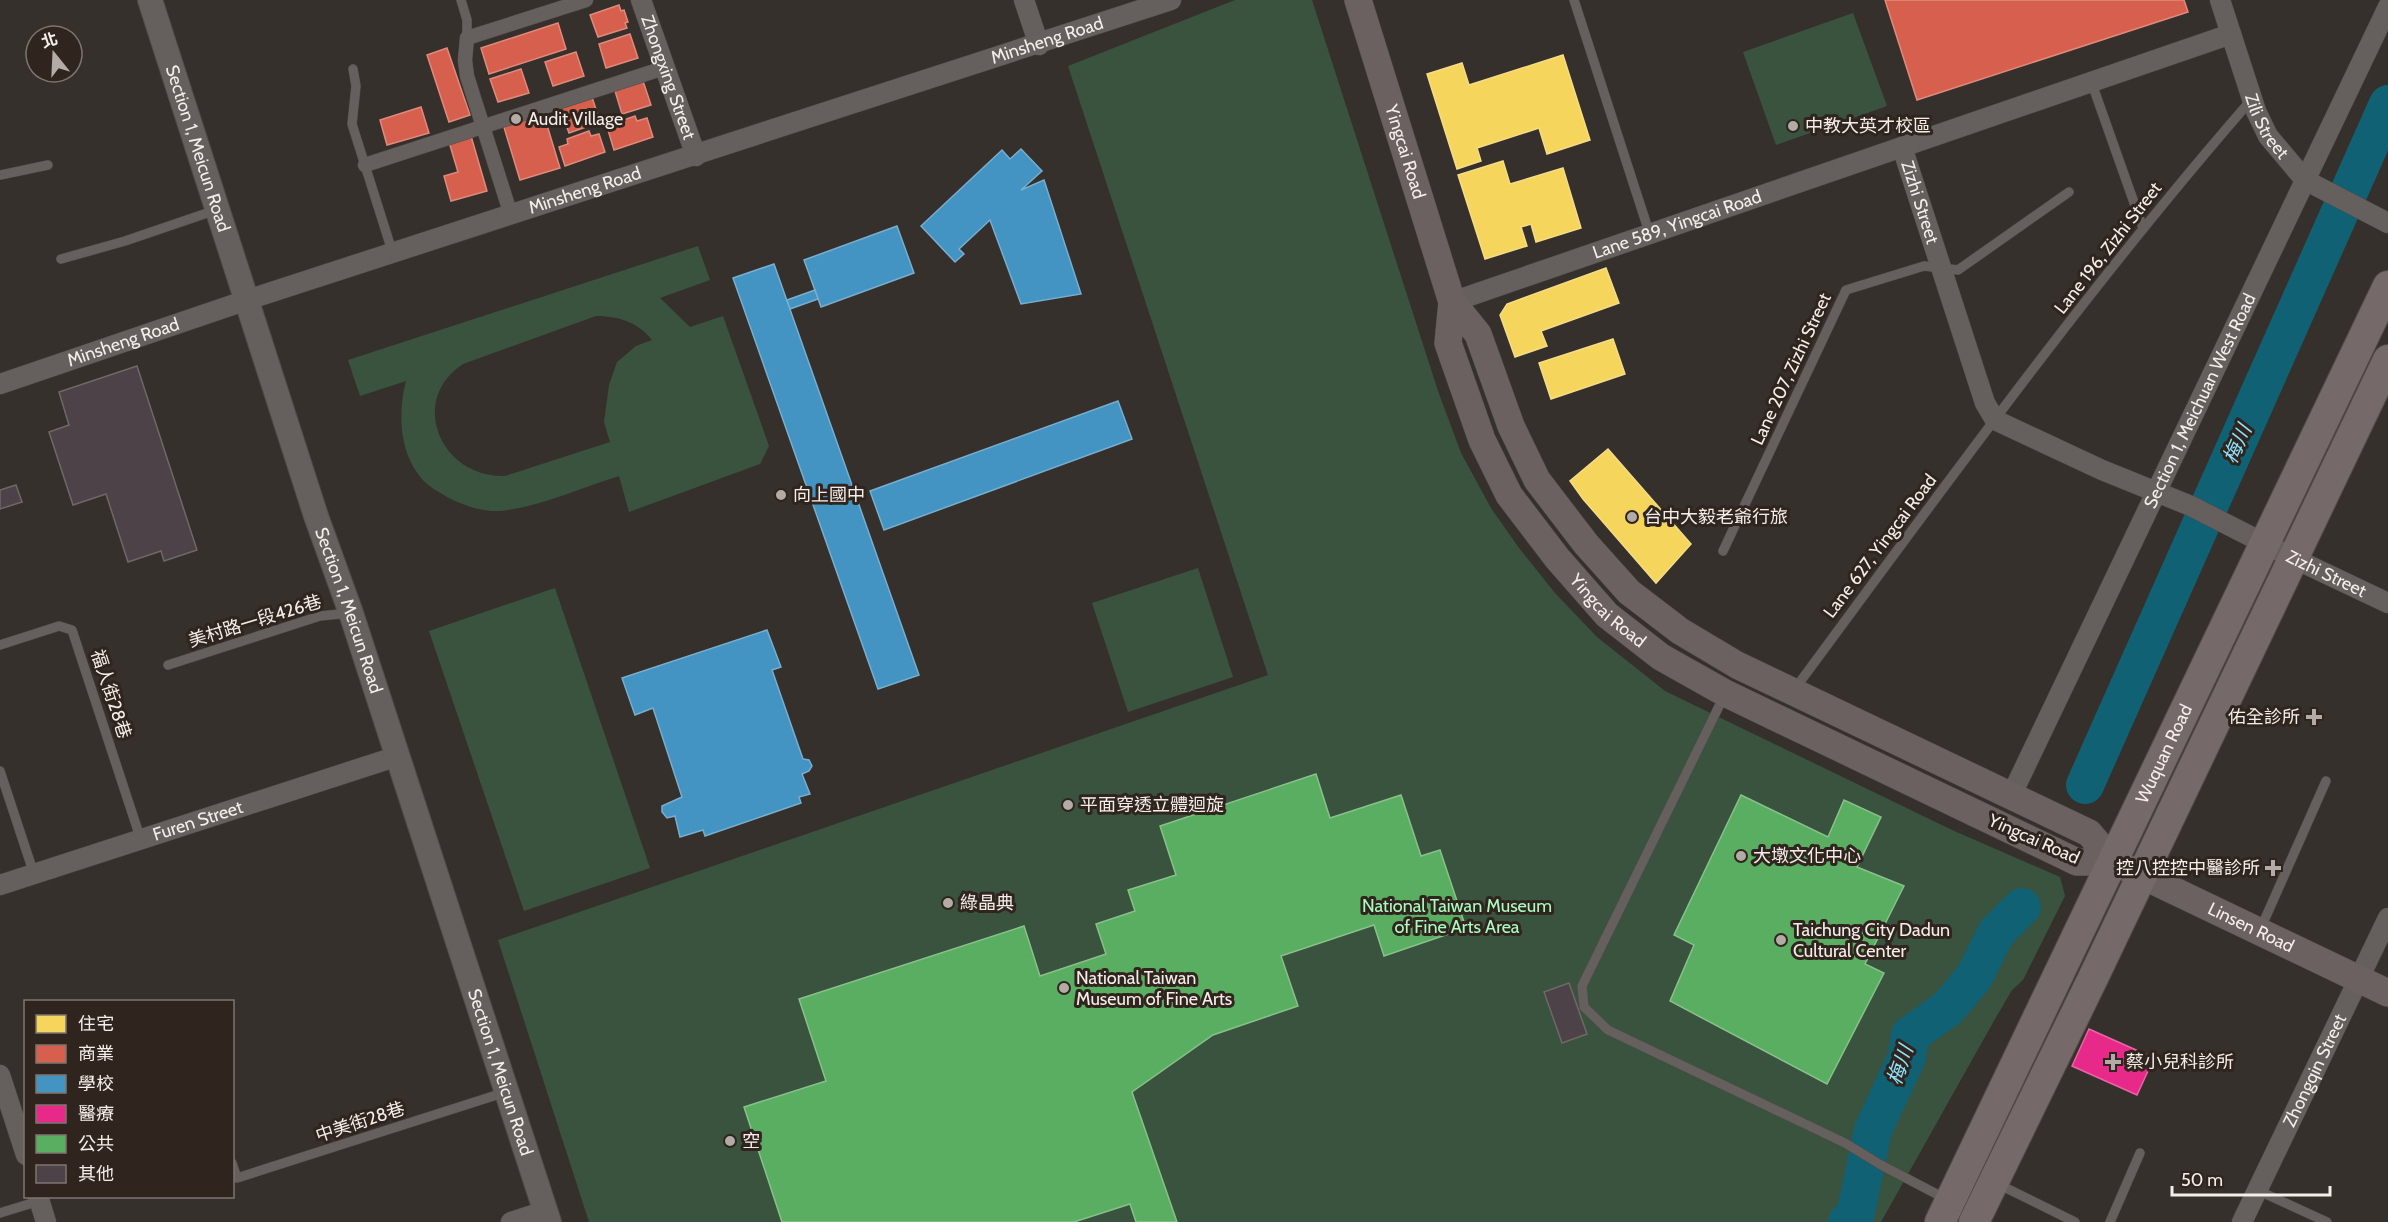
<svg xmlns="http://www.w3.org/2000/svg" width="2388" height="1222" font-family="Cabin,'Noto Sans TC',sans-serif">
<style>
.green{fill:#39533f;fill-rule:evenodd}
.homes{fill:#f6d55c;stroke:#f5dc86;stroke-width:1.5}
.shops{fill:#d6604d;stroke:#df8a7c;stroke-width:1.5}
.schools{fill:#4393c3;stroke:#78aece;stroke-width:1.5}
.health{fill:#e7298a;stroke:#eb64a6;stroke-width:1.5}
.public{fill:#5aae61;stroke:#88c18a;stroke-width:1.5}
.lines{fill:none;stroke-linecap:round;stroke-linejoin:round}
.river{stroke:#116175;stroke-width:38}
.building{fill:#4d4247;stroke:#6e6868;stroke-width:1.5}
.service-casing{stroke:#514b48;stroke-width:10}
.pedestrian-casing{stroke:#514b48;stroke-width:15}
.minor-casing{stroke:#514b48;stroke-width:21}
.tertiary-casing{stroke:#514b48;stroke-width:26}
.secondary-casing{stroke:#514b48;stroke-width:28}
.primary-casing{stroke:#514b48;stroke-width:32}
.service{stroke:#65605d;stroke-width:9}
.pedestrian{stroke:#65605d;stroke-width:14}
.minor{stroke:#65605d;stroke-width:20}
.tertiary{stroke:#65605d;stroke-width:24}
.secondary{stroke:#6a6160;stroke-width:27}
.primary{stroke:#766969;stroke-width:30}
.poi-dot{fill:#b2aba6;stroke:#30251e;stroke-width:2}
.labels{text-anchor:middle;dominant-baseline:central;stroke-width:6;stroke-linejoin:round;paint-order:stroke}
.street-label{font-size:18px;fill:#f4ede8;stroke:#30251e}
.poi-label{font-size:18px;fill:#f4ede8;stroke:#30251e;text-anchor:start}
.park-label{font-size:18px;fill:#aafbc0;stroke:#30251e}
.water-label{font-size:20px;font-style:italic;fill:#8ee3fe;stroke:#30251e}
</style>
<rect width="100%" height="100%" fill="#36302c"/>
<g class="green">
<path d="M1235,0H1312L1438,391L1461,453L1491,508L1519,548L1555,593L1597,637L1665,691L1952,830L2060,877L2065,896L2023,980L2012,990L1995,1019L1881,1222H589L498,940L1268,675L1068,66Z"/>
<path d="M1853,13L1887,106L1776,145L1743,52Z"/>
<path d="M698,246L710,280L660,298L690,327L723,316L769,446L760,464L629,512L619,476C580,488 540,507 500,511C484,512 465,506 451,499C440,493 425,485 418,474C399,448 398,411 406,381L360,396L348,360ZM596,316C618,316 638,322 652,340L636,346L617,362L609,385L604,422L610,442L505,476C440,478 408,400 463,364Z"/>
<path d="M1198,568L1233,677L1128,712L1092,603Z"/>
<path d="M555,588L650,868L524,911L429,631Z"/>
</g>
<g class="homes">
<path d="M1563,55L1590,140L1547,154L1539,128L1477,148L1481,161L1457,169L1427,74L1462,63L1469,85Z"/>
<path d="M1503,161L1510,184L1563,168L1581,228L1536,242L1531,224L1521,227L1527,246L1485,259L1458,175Z"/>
<path d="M1606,268L1619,303L1541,331L1547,346L1515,357L1500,315L1507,304Z"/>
<path d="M1613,339L1625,374L1551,399L1539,363Z"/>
<path d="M1608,449L1691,544L1656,583L1583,499L1570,481Z"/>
</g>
<g class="shops">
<path d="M1885,0H2184L2188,12L1917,100Z"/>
<path d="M619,5L621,11L624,10L628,22L625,23L627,28L598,37L590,15Z"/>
<path d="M558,23L566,49L489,74L481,48Z"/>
<path d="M630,34L638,58L606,68L599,44Z"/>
<path d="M447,48L470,115L449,122L427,55Z"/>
<path d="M576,52L584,76L553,86L545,62Z"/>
<path d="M521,69L529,93L498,102L490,79Z"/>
<path d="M643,81L651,105L622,114L615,91Z"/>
<path d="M592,97L600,122L569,133L560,108Z"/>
<path d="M421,107L429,133L387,145L380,120Z"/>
<path d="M543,112L560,168L520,180L503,124Z"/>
<path d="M635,116L637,121L647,118L653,137L614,150L608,130L619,127L618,122Z"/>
<path d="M589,131L591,136L599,134L605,152L565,166L559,147L568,144L567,139Z"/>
<path d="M471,136L487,191L451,201L444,176L458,172L449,142Z"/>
</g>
<g class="schools">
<path d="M1021,149L1042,171L1021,190L1044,180L1081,294L1021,304L990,220L959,249L964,254L955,262L921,226L1002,150L1010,159Z"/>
<path d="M897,226L914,273L821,307L804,260Z"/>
<path d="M774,264L919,675L878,689L733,278Z"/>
<path d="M815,290L818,299L790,309L787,300Z"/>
<path d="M1118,401L1132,439L884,530L870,491Z"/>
<path d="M767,630L781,667L772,670L803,759L809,760L812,766L809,771L802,774L810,794L799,797L801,803L705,836L703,830L680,837L675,816L667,818L662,812V806L682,797L653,708L635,715L622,678Z"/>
</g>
<path class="health" d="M2089,1029L2154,1058L2137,1095L2072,1066Z"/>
<g class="public">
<path d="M1316,774L1330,818L1401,795L1421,856L1440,850L1466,928L1384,956L1374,925L1281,956L1298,1006L1213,1035L1132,1092L1177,1222H1136L1130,1204L1074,1222H782L744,1107L826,1081L799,999L1024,926L1040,976L1106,954L1096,924L1135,911L1128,890L1176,875L1160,826Z"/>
<path d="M1741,795L1828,837L1844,800L1881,817L1857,867L1904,886L1865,964L1884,973L1827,1084L1670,1001L1694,945L1674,935Z"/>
</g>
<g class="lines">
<g class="river">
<path d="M2085,785L2388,104"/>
<path d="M1847,1222L1855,1216L1873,1130L1907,1057L1910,1035L1948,1008L1974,977L1996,933L2022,907"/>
</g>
</g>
<g class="building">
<path d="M137,366L197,550L164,561L161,551L128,562L106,494L73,505L49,432L69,425L59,392Z"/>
<path d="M16,485L22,502L0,509V490Z"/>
<path d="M1569,983L1587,1034L1562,1043L1544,992Z"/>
</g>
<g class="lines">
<defs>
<g id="service">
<path d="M461,0L467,20V38"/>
<path d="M1574,0L1650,235"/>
<path d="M353,69L356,86L352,124L393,254"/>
<path d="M2091,81L2143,228"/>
<path d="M0,175L48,165"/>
<path d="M61,259L125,241L216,210"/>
<path d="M1723,551L1846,290L1924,266L1958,270L2069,192"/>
<path d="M0,645L59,626L72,630L141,840"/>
<path d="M168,665L320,616L350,613"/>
<path d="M1794,690C1942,490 2088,287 2252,99"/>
<path d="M1724,696L1582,986L1584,1007L1608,1030L1845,1143L1881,1165L1948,1200"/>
<path d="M0,771L34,874"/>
<path d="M2260,930L2326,781"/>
<path d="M232,1163L237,1178L506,1092"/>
<path d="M1996,1183L2075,1222"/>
<path d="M2257,1190L2327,1222"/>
<path d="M0,1213L39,1201"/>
<path d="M2110,1222L2140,1153"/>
</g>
<g id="pedestrian">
<path d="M365,165L664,68"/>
<path d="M511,215L467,76L465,60L467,38L586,0"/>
</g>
<g id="minor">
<path id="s1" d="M641,0L696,156"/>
<path d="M1024,0L1039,45"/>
<path id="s2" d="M2220,0L2256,111L2268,136L2305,180L2388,223"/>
<path id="s3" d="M2231,34L1902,147L1985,403L1995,420L2102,470L2191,506L2293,558L2388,603"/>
<path id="s4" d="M1452,302L1902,147"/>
<path id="s5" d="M0,384L247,300L1171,0"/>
<path id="s6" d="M2011,796L2388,7"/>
<path id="s7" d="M0,885L398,756"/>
<path d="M0,1075L26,1155"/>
<path d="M38,1196L46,1222"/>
<path d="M511,1222L545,1211"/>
<path id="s8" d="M2242,1222L2388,918"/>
</g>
<g id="tertiary">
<path id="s9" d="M150,0L316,516L351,613L549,1222"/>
</g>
<g id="secondary">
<path id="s10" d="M1358,0L1452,302L1478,334L1511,426L1537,480L1586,544L1629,592L1680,631L1737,665L2089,833L2114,862L2388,993"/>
<path id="s11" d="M1452,302L1448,343L1482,440L1509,495L1557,558L1607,615L1661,657L1725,693L2077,862H2114"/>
</g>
<g id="primary">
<path id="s12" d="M1940,1222L2388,286"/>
<path d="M1974,1222L2093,978L2388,360"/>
</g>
</defs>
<use href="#service" class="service-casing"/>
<use href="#pedestrian" class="pedestrian-casing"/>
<use href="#minor" class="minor-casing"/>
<use href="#tertiary" class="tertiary-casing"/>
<use href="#secondary" class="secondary-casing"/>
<use href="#primary" class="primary-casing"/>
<use href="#service" class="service"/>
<use href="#pedestrian" class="pedestrian"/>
<use href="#minor" class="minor"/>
<use href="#tertiary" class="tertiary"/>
<use href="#secondary" class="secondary"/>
<use href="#primary" class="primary"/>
</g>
<g class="poi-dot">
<circle cx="516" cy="119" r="6"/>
<circle cx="1793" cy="126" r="6"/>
<circle cx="781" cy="495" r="6"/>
<circle cx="1632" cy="517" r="6"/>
<path d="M2311 708h6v6h6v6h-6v6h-6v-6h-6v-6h6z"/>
<circle cx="1068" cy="805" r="6"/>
<circle cx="1741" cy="856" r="6"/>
<path d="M2270 859h6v6h6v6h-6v6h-6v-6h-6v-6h6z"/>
<circle cx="948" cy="903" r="6"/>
<circle cx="1781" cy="940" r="6"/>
<circle cx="1064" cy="988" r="6"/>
<path d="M2110 1053h6v6h6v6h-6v6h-6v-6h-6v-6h6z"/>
<circle cx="730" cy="1141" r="6"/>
</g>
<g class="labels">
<g class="street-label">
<text stroke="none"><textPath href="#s5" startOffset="1102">Minsheng Road</textPath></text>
<text stroke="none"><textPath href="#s1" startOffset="82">Zhongxing Street</textPath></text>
<text stroke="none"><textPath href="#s2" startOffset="135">Zili Street</textPath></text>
<text stroke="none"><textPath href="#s9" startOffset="156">Section 1, Meicun Road</textPath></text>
<text stroke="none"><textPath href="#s10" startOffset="159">Yingcai Road</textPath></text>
<text stroke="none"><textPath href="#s5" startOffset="616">Minsheng Road</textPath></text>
<text stroke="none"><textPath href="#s3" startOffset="406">Zizhi Street</textPath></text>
<text stroke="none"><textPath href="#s4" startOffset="238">Lane 589, Yingcai Road</textPath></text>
<text transform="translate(2108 248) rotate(-52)">Lane 196, Zizhi Street</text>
<text stroke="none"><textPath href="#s5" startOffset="130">Minsheng Road</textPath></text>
<text transform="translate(1791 369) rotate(-65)">Lane 207, Zizhi Street</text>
<text stroke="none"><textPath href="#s6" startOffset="438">Section 1, Meichuan West Road</textPath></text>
<text transform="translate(1880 546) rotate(-53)">Lane 627, Yingcai Road</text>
<text stroke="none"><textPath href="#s3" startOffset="1002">Zizhi Street</textPath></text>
<text stroke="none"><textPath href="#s11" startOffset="358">Yingcai Road</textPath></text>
<text stroke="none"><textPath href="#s9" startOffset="642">Section 1, Meicun Road</textPath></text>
<text transform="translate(255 621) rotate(-17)">美村路一段426巷</text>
<text transform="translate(111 694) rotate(72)">福人街28巷</text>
<text stroke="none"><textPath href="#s12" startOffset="519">Wuquan Road</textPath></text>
<text stroke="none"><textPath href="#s7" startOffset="208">Furen Street</textPath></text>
<text transform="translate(2034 839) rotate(24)">Yingcai Road</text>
<text stroke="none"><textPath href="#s10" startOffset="1371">Linsen Road</textPath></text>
<text stroke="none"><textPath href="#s8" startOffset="168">Zhongqin Street</textPath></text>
<text stroke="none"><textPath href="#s9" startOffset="1128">Section 1, Meicun Road</textPath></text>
<text transform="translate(360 1122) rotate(-18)">中美街28巷</text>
</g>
<g class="poi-label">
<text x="528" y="119">Audit Village</text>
<text x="1805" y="126">中教大英才校區</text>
<text x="793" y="495">向上國中</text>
<text x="1644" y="517">台中大毅老爺行旅</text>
<text x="2300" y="717" text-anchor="end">佑全診所</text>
<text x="1080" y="805">平面穿透立體迴旋</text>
<text x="1753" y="856">大墩文化中心</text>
<text x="2260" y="868" text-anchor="end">控八控控中醫診所</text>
<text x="960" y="903">綠晶典</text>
<text x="1793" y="930">Taichung City Dadun<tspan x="1793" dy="21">Cultural Center</tspan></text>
<text x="1076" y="978">National Taiwan<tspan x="1076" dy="21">Museum of Fine Arts</tspan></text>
<text x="2126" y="1062">蔡小兒科診所</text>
<text x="742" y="1141">空</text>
</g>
<g class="park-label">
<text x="1457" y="906">National Taiwan Museum<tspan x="1457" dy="21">of Fine Arts Area</tspan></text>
</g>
<g class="water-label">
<text transform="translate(2237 444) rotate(-66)">梅川</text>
<text transform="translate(1900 1065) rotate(-71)">梅川</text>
</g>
</g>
<rect x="24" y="1000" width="210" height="198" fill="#30251e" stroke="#7e756f" stroke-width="1.5"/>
<rect x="36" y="1015" width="30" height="18" fill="#f6d55c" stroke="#7e756f" stroke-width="1.5"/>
<text x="78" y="1030" font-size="18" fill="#f4ede8">住宅</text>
<rect x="36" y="1045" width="30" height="18" fill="#d6604d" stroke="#7e756f" stroke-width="1.5"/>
<text x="78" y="1060" font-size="18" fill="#f4ede8">商業</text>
<rect x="36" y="1075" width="30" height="18" fill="#4393c3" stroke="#7e756f" stroke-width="1.5"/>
<text x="78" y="1090" font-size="18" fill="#f4ede8">學校</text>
<rect x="36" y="1105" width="30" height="18" fill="#e7298a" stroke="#7e756f" stroke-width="1.5"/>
<text x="78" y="1120" font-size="18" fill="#f4ede8">醫療</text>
<rect x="36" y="1135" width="30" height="18" fill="#5aae61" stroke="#7e756f" stroke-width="1.5"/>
<text x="78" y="1150" font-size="18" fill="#f4ede8">公共</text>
<rect x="36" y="1165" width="30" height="18" fill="#4d4247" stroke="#7e756f" stroke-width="1.5"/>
<text x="78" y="1180" font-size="18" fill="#f4ede8">其他</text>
<g transform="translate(54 54) rotate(342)"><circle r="28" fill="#30251e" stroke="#7e756f" stroke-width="1.5"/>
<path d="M0-4.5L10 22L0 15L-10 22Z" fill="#b2aba6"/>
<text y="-9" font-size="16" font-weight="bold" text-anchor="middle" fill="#f4ede8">北</text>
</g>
<path d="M2172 1186v9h158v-9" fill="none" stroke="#f4ede8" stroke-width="3"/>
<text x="2181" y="1186" font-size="18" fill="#f4ede8" stroke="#30251e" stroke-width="4.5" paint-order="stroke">50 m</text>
</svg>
